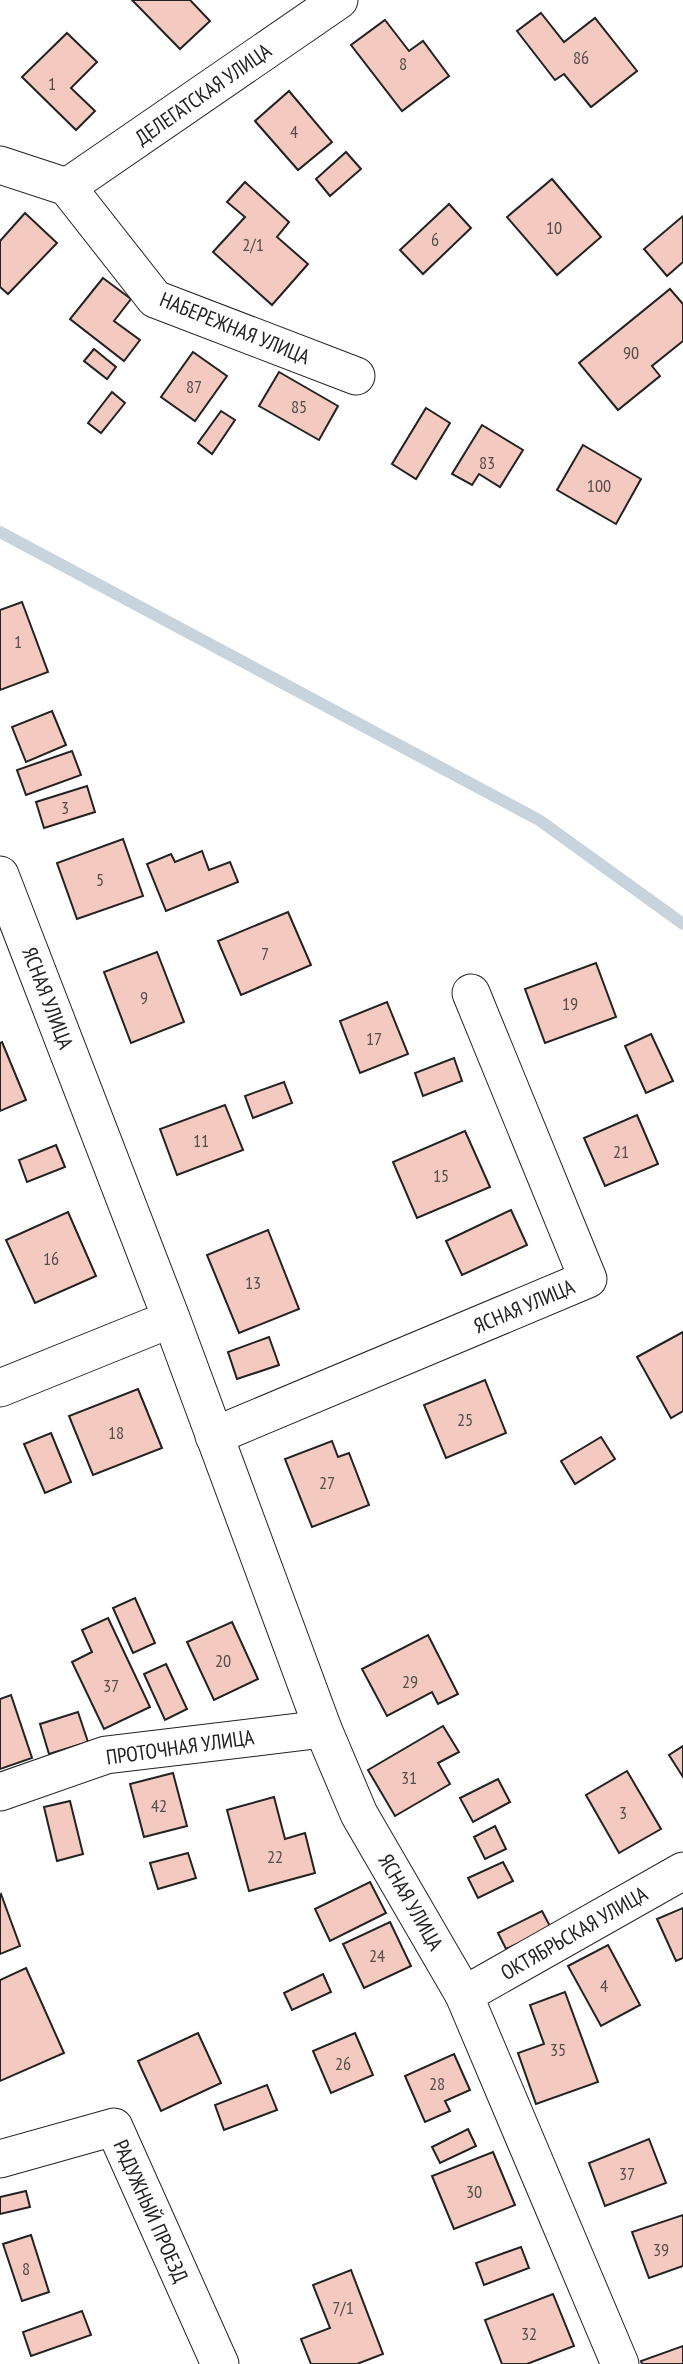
<svg xmlns="http://www.w3.org/2000/svg" width="683" height="2364" font-family="'PT Sans Narrow',sans-serif">
<style>
.lines{fill:none;stroke-linecap:round;stroke-linejoin:round}
.stream{stroke:#c7d3dd;stroke-width:12}
.building{fill:#f3c9c0;stroke:#222;stroke-width:2}
.minor-casing{stroke:#222;stroke-width:39}
.minor{stroke:#fff;stroke-width:37}
.labels{text-anchor:middle;dominant-baseline:central;stroke-width:5;stroke-linejoin:round;paint-order:stroke}
.number-label{font-size:18px;fill:#564c4a}
.street-label{font-size:21px;fill:#222;stroke:#fff}
</style>
<rect width="100%" height="100%" fill="#fff"/>
<g class="lines">
<path class="stream" d="M0,532L539,820L683,924"/>
</g>
<g class="building">
<path d="M132,0H190L210,21L180,49Z"/>
<path d="M541,13L564,42L595,18L637,71L591,107L564,74L555,80L517,31Z"/>
<path d="M385,20L409,51L423,41L449,76L402,111L351,45Z"/>
<path d="M67,33L97,62L71,88L95,111L76,130L22,77Z"/>
<path d="M289,91L332,142L298,170L255,121Z"/>
<path d="M346,152L361,169L330,196L316,179Z"/>
<path d="M552,179L601,237L557,275L507,217Z"/>
<path d="M245,182L289,222L277,237L308,264L272,305L213,252L245,217L227,202Z"/>
<path d="M449,204L471,228L423,274L400,250Z"/>
<path d="M25,213L57,243L8,294L0,287V241Z"/>
<path d="M683,216V262L667,276L644,249Z"/>
<path d="M103,278L131,299L114,321L140,340L124,361L70,319Z"/>
<path d="M670,289L683,304V341L652,366L660,376L618,410L579,363Z"/>
<path d="M94,349L116,367L107,379L84,361Z"/>
<path d="M193,352L227,376L195,421L161,397Z"/>
<path d="M279,372L338,406L319,440L259,406Z"/>
<path d="M112,392L125,403L101,433L88,423Z"/>
<path d="M426,408L450,423L416,479L392,464Z"/>
<path d="M221,411L235,420L212,454L198,443Z"/>
<path d="M482,425L523,450L500,487L479,474L472,485L452,474Z"/>
<path d="M583,445L641,479L616,524L557,490Z"/>
<path d="M22,602L48,672L0,690V610Z"/>
<path d="M52,711L66,745L26,762L12,727Z"/>
<path d="M72,751L81,775L26,795L17,770Z"/>
<path d="M87,786L95,812L44,828L36,802Z"/>
<path d="M123,839L143,896L77,919L57,863Z"/>
<path d="M202,851L209,870L230,862L238,882L166,911L147,864L171,854L175,862Z"/>
<path d="M288,912L311,965L241,995L218,941Z"/>
<path d="M157,952L184,1022L131,1043L104,972Z"/>
<path d="M596,963L616,1017L545,1043L525,989Z"/>
<path d="M387,1002L408,1054L360,1073L340,1021Z"/>
<path d="M651,1034L673,1081L646,1093L625,1046Z"/>
<path d="M2,1042L26,1100L0,1111V1043Z"/>
<path d="M454,1058L462,1081L423,1096L415,1073Z"/>
<path d="M284,1082L292,1103L253,1118L245,1096Z"/>
<path d="M225,1105L243,1150L177,1175L160,1129Z"/>
<path d="M637,1115L658,1164L605,1186L584,1138Z"/>
<path d="M465,1131L490,1187L417,1218L393,1162Z"/>
<path d="M56,1145L65,1167L27,1182L19,1160Z"/>
<path d="M511,1210L527,1245L462,1275L446,1241Z"/>
<path d="M68,1212L96,1276L35,1303L6,1240Z"/>
<path d="M268,1230L299,1309L239,1333L207,1255Z"/>
<path d="M683,1332V1411L671,1418L637,1357Z"/>
<path d="M269,1337L279,1365L237,1379L228,1352Z"/>
<path d="M485,1380L506,1433L446,1458L424,1405Z"/>
<path d="M138,1389L162,1448L93,1475L69,1416Z"/>
<path d="M51,1433L71,1482L45,1493L24,1444Z"/>
<path d="M601,1437L615,1459L575,1484L561,1461Z"/>
<path d="M332,1441L338,1457L349,1453L369,1505L312,1527L285,1459Z"/>
<path d="M135,1598L155,1643L133,1653L113,1608Z"/>
<path d="M108,1618L150,1707L104,1729L72,1662L92,1652L82,1630Z"/>
<path d="M232,1622L258,1679L214,1700L187,1642Z"/>
<path d="M428,1635L458,1694L438,1704L432,1692L387,1716L362,1669Z"/>
<path d="M166,1664L187,1709L165,1720L144,1674Z"/>
<path d="M11,1695L32,1758L0,1769V1699Z"/>
<path d="M78,1712L88,1742L49,1754L40,1724Z"/>
<path d="M443,1726L459,1752L438,1763L450,1784L395,1816L368,1770Z"/>
<path d="M683,1746V1777L669,1755Z"/>
<path d="M627,1771L661,1829L619,1853L586,1795Z"/>
<path d="M173,1773L187,1826L144,1837L130,1784Z"/>
<path d="M498,1779L510,1802L473,1822L460,1798Z"/>
<path d="M274,1797L285,1839L305,1833L315,1873L249,1891L227,1810Z"/>
<path d="M70,1801L83,1854L57,1861L44,1807Z"/>
<path d="M495,1826L506,1849L485,1859L474,1837Z"/>
<path d="M188,1853L196,1878L158,1889L150,1863Z"/>
<path d="M503,1862L513,1881L478,1898L468,1878Z"/>
<path d="M370,1882L386,1913L330,1941L315,1909Z"/>
<path d="M1,1894L20,1946L0,1954V1895Z"/>
<path d="M683,1908V1958L676,1961L657,1919Z"/>
<path d="M542,1911L551,1928L506,1949L498,1933Z"/>
<path d="M390,1922L411,1966L364,1988L343,1944Z"/>
<path d="M608,1945L640,2005L601,2026L568,1966Z"/>
<path d="M26,1968L64,2053L0,2081V1980Z"/>
<path d="M323,1974L331,1992L292,2010L284,1993Z"/>
<path d="M565,1992L598,2082L536,2104L518,2053L544,2044L530,2005Z"/>
<path d="M198,2033L221,2083L161,2111L138,2061Z"/>
<path d="M355,2033L373,2075L331,2093L313,2051Z"/>
<path d="M454,2054L470,2090L445,2101L450,2111L425,2122L405,2076Z"/>
<path d="M267,2085L277,2110L224,2130L215,2105Z"/>
<path d="M468,2129L476,2146L440,2163L432,2147Z"/>
<path d="M649,2139L666,2183L605,2206L589,2163Z"/>
<path d="M493,2152L515,2205L454,2229L432,2176Z"/>
<path d="M26,2191L30,2207L0,2214V2197Z"/>
<path d="M683,2215V2266L649,2278L632,2232Z"/>
<path d="M31,2235L49,2292L22,2301L3,2244Z"/>
<path d="M521,2247L529,2268L484,2285L476,2263Z"/>
<path d="M351,2270L383,2354L357,2364H311L301,2339L330,2328L313,2285Z"/>
<path d="M553,2294L574,2346L527,2364H502L485,2320Z"/>
<path d="M82,2311L91,2335L31,2356L23,2332Z"/>
<path d="M683,2346V2364H642L641,2361Z"/>
</g>
<g class="lines">
<defs>
<g id="minor">
<path d="M0,165L67,187L155,299L356,376"/>
<path d="M67,187L339,0"/>
<path d="M0,875L171,1318L323,1729L359,1814L464,1995L620,2364"/>
<path d="M0,1388L151,1327"/>
<path d="M214,1436L588,1279L471,993"/>
<path d="M0,1792L106,1755L323,1729"/>
<path d="M464,1995L683,1871"/>
<path d="M0,2159L114,2127L220,2364"/>
</g>
</defs>
<use href="#minor" class="minor-casing"/>
<use href="#minor" class="minor"/>
</g>
<g class="labels">
<g class="number-label">
<text x="581" y="57">86</text>
<text x="403" y="63">8</text>
<text x="52" y="83">1</text>
<text x="294" y="131">4</text>
<text x="554" y="227">10</text>
<text x="435" y="239">6</text>
<text x="253" y="244">2/1</text>
<text x="631" y="352">90</text>
<text x="194" y="386">87</text>
<text x="299" y="406">85</text>
<text x="487" y="462">83</text>
<text x="599" y="485">100</text>
<text x="18" y="641">1</text>
<text x="65" y="807">3</text>
<text x="100" y="879">5</text>
<text x="265" y="953">7</text>
<text x="144" y="997">9</text>
<text x="570" y="1003">19</text>
<text x="374" y="1038">17</text>
<text x="201" y="1140">11</text>
<text x="621" y="1151">21</text>
<text x="441" y="1175">15</text>
<text x="51" y="1258">16</text>
<text x="253" y="1282">13</text>
<text x="465" y="1419">25</text>
<text x="116" y="1432">18</text>
<text x="327" y="1482">27</text>
<text x="223" y="1660">20</text>
<text x="410" y="1681">29</text>
<text x="111" y="1685">37</text>
<text x="409" y="1777">31</text>
<text x="159" y="1805">42</text>
<text x="623" y="1812">3</text>
<text x="275" y="1856">22</text>
<text x="377" y="1955">24</text>
<text x="604" y="1985">4</text>
<text x="558" y="2049">35</text>
<text x="343" y="2063">26</text>
<text x="437" y="2083">28</text>
<text x="627" y="2173">37</text>
<text x="474" y="2191">30</text>
<text x="661" y="2249">39</text>
<text x="26" y="2268">8</text>
<text x="343" y="2307">7/1</text>
<text x="529" y="2333">32</text>
</g>
<g class="street-label">
<text transform="translate(203 94) rotate(-35)">ДЕЛЕГАТСКАЯ УЛИЦА</text>
<text transform="translate(235 328) rotate(22)">НАБЕРЕЖНАЯ УЛИЦА</text>
<text transform="translate(48 998) rotate(69)">ЯСНАЯ УЛИЦА</text>
<text transform="translate(524 1306) rotate(-23)">ЯСНАЯ УЛИЦА</text>
<text transform="translate(180 1747) rotate(-8)">ПРОТОЧНАЯ УЛИЦА</text>
<text transform="translate(411 1902) rotate(60)">ЯСНАЯ УЛИЦА</text>
<text transform="translate(574 1933) rotate(-30)">ОКТЯБРЬСКАЯ УЛИЦА</text>
<text transform="translate(151 2211) rotate(66)">РАДУЖНЫЙ ПРОЕЗД</text>
</g>
</g>
</svg>
